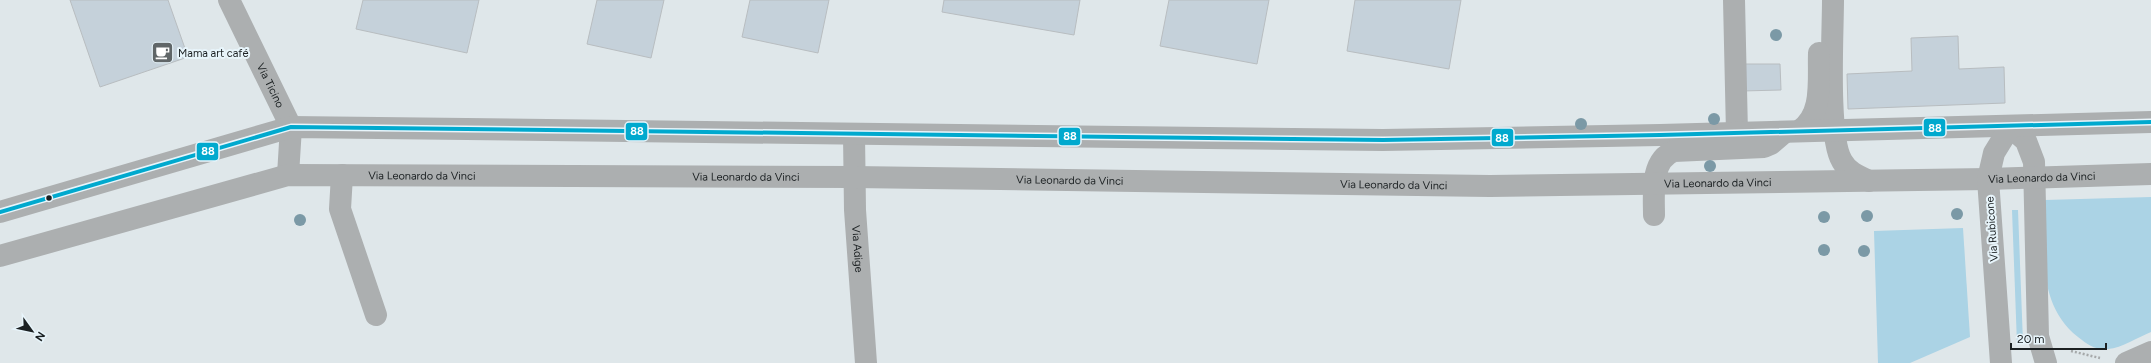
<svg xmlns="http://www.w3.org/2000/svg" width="2151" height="363" font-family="Figtree,sans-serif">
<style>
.green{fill:#abd3e5}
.building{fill:#c5d1da;stroke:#b8bdc0}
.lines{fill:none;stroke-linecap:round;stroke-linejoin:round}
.path{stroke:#a6a9aa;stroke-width:2.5;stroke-dasharray:2 2;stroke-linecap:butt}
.minor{stroke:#acafb0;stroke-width:22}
.bus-1-casing{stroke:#e8f5fb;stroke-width:7}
.bus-1{stroke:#00a9ce;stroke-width:4}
.tree{fill:#7b99a6}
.bus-dot{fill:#1b2022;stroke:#e8f5fb;stroke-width:1.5}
.labels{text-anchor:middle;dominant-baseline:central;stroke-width:4;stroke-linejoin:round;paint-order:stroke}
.poi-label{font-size:11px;fill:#1b2022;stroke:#e8f5fb;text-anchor:start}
.street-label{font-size:11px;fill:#1b2022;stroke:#e8f5fb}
.line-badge{stroke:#e8f5fb;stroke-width:1.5}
.badge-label{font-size:11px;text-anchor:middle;font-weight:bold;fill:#fff}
</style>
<rect width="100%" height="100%" fill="#dfe7ea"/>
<g class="green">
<path d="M2151,197V332C2138,337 2122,348 2108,349C2095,350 2088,345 2078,337C2036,304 2044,248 2045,200Z"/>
<path d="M2012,210H2018L2023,343L2017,344Z"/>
<path d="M1963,228L1970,337L1910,363H1878L1874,231Z"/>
</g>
<g class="building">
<path d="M70,0H168L188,57L100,87Z"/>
<path d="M363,0H479L467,53L356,29Z"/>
<path d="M597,0H664L651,58L587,44Z"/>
<path d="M750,0H829L818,53L742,37Z"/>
<path d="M944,0H1080L1074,35L942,12Z"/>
<path d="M1169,0H1269L1257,64L1160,46Z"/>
<path d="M1355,0H1461L1449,69L1347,51Z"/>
<path d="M1958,36L1959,69L2004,67L2005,103L1848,109L1847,74L1912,71L1911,38Z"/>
<path d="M1742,64H1780L1781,90L1742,91Z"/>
</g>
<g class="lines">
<path class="path" d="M2071,351L2100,358"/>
<g class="minor">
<path id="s1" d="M229,0L291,127L288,175"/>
<path d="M1734,0L1737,133"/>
<path d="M1833,0C1833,33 1827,137 1842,161C1848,172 1858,176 1869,181"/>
<path d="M2010,127L2026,141L2034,162L2038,336L2046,363"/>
<path d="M1799,131C1824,115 1818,80 1819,53"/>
<path id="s2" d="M854,135L855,210L866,363"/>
<path d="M342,175L340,209L376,315"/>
<path d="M0,212L291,127L1383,140L1660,135L2151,122"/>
<path d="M1654,215C1654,194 1650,160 1674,151L1764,147L1771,144L1785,132"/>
<path id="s3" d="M0,256L288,175L854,177L1490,186L1988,179L2151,174"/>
<path d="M2001,363L1988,179L1994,153L2010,127"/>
<path d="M2126,363L2151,352"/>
</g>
<defs>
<path id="bus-1" d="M0,212L291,127L1383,140L1660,135L2151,122"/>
</defs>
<use href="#bus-1" class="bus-1-casing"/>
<use href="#bus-1" class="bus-1"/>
</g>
<g class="tree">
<circle cx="1776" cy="35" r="6"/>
<circle cx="1714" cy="119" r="6"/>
<circle cx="1581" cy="124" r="6"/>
<circle cx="1710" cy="166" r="6"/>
<circle cx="1957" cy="214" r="6"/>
<circle cx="1867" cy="216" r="6"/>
<circle cx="1824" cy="217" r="6"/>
<circle cx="300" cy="220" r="6"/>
<circle cx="1824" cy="250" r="6"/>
<circle cx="1864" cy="251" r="6"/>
</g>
<defs>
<symbol id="cafe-square" viewBox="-11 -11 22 22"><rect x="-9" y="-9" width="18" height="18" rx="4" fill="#606668" stroke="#e8f5fb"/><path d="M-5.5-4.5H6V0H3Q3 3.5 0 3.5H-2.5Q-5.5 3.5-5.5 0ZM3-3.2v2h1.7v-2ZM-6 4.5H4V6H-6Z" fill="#fff"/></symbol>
</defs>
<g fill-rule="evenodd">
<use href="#cafe-square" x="150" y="40" width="25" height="25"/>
</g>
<circle class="bus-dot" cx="49" cy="198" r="3.5"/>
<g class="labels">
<g class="poi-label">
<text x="178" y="53">Mama art café</text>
</g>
<g class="street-label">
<text stroke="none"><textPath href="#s1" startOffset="95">Via Ticino</textPath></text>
<text stroke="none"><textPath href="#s3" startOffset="433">Via Leonardo da Vinci</textPath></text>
<text stroke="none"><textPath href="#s3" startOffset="757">Via Leonardo da Vinci</textPath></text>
<text stroke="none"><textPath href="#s3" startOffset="2053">Via Leonardo da Vinci</textPath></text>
<text stroke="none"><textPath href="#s3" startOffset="1081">Via Leonardo da Vinci</textPath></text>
<text stroke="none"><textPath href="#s3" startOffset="1729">Via Leonardo da Vinci</textPath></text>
<text stroke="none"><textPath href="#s3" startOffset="1405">Via Leonardo da Vinci</textPath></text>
<text transform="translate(1992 229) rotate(-94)">Via Rubicone</text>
<text stroke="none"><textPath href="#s2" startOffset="114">Via Adige</textPath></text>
</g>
</g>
<g class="line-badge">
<rect x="1923" y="118" width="23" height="19" rx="4" fill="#00a9ce"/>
<rect x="625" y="122" width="23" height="19" rx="4" fill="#00a9ce"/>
<rect x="1058" y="127" width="23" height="19" rx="4" fill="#00a9ce"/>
<rect x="1491" y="128" width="23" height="19" rx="4" fill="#00a9ce"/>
<rect x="196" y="142" width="23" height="19" rx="4" fill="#00a9ce"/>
</g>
<g class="badge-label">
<text x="1935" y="132">88</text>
<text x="637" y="135">88</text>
<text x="1070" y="140">88</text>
<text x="1502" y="142">88</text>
<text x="208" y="155">88</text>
</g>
<g transform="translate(32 331) rotate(123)" stroke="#e8f5fb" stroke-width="3" paint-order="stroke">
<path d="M0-3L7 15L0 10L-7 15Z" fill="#1b2022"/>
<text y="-6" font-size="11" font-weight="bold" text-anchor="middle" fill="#1b2022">N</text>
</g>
<path d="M2011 343v6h95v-6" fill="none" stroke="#1b2022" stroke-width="2"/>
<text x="2017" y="343" font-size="12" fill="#1b2022" stroke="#e8f5fb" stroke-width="3" paint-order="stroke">20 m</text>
</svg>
